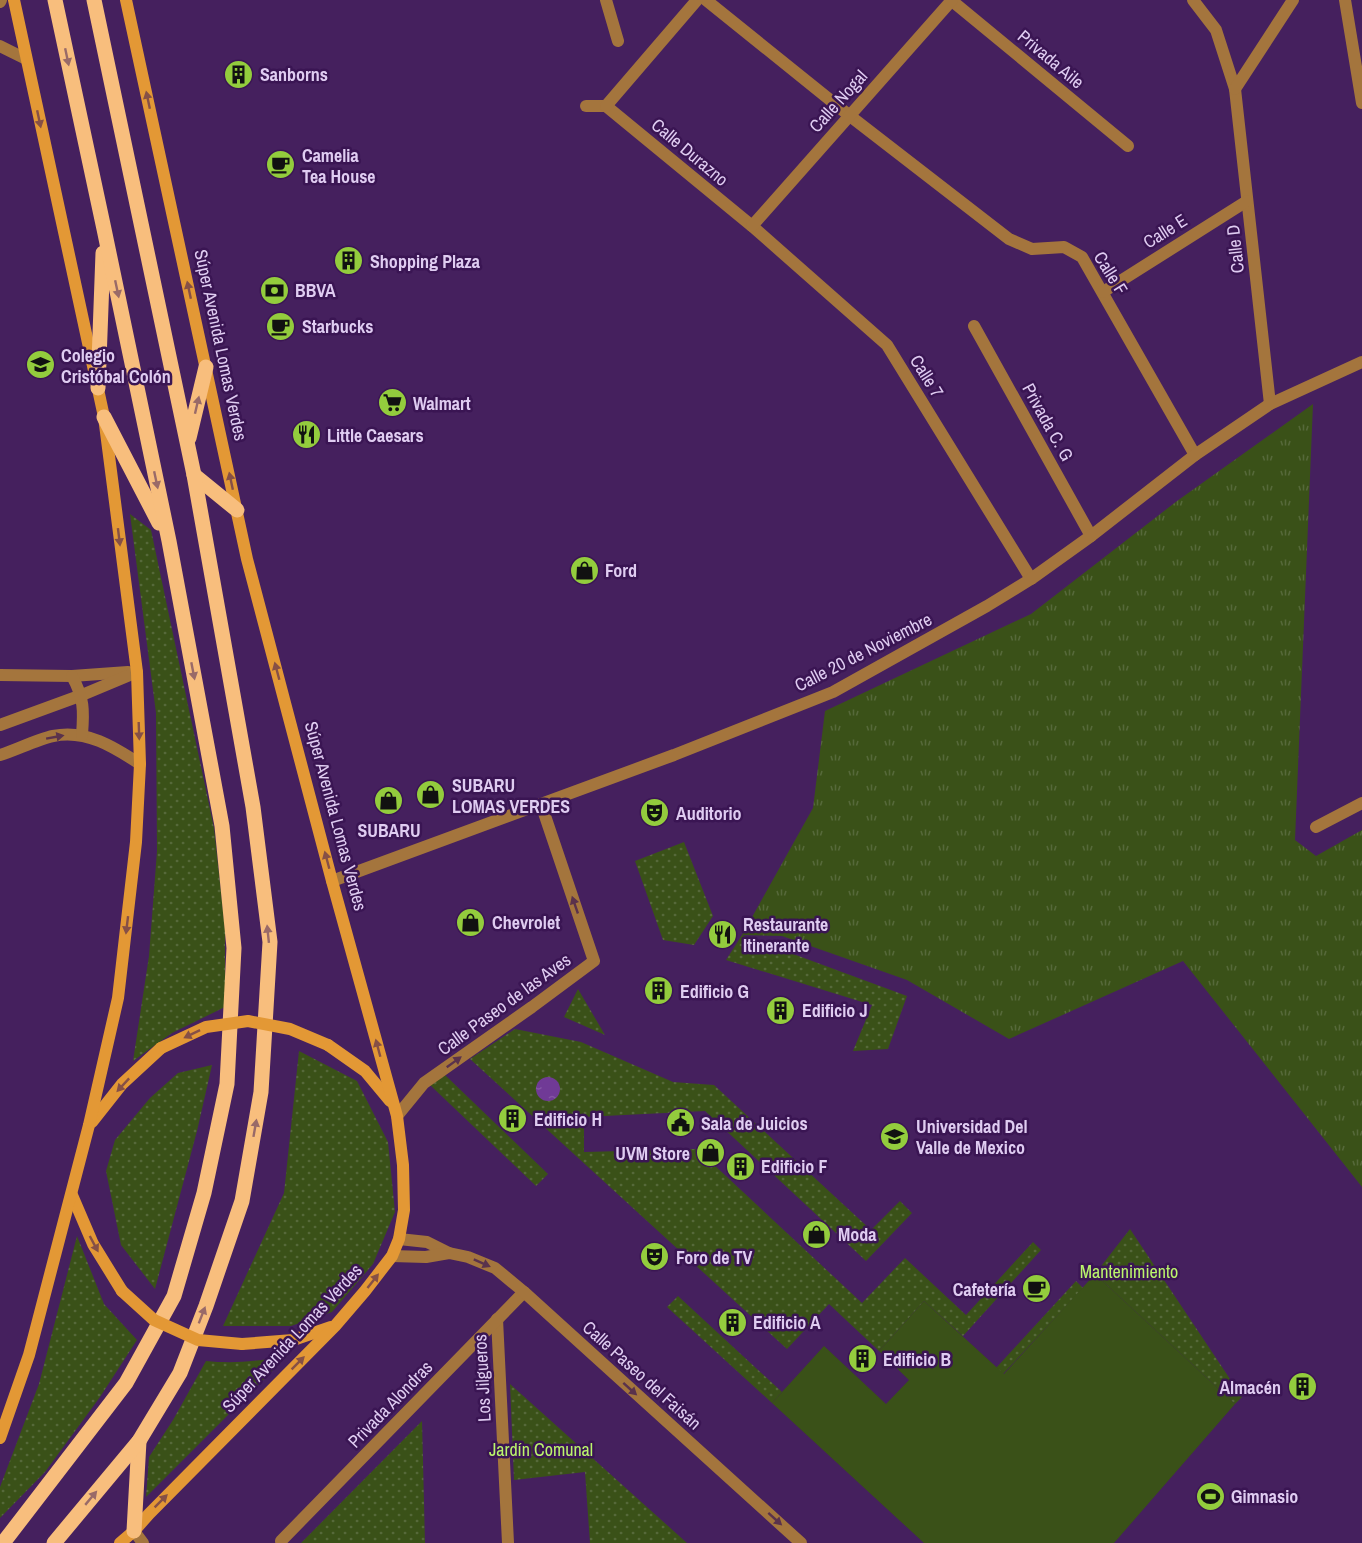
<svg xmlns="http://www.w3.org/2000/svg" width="1362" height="1543" font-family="'Archivo Narrow',sans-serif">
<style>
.grass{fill:url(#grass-tufts)}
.park{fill:url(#park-dots)}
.garden{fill:#3a5118}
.water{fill:url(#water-ripples)}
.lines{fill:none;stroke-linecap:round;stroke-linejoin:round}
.minor{stroke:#a4753d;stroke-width:12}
.tertiary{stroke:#a4753d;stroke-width:12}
.secondary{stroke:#e39835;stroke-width:12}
.primary{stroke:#f8be7d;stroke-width:15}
.secondary-bridge{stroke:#e39835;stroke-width:12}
.oneway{fill:#996a68}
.oneway2{fill:#865046}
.oneway3{fill:#5a324c}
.labels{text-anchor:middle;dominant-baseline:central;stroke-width:5;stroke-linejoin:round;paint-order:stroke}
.street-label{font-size:18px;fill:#dfccf1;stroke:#3a1553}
.poi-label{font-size:18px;font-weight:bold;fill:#dfccf1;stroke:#3a1553;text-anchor:start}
.park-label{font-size:18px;fill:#bbf66c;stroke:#3a1553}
</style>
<defs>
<pattern id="grass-tufts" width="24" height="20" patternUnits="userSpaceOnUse" patternTransform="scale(1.5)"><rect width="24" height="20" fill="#3a5118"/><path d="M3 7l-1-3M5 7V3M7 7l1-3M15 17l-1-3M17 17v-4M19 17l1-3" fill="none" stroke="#56693a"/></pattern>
<pattern id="park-dots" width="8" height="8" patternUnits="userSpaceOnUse" patternTransform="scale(1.5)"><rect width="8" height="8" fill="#3a5118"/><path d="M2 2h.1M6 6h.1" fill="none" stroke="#56693a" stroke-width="1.8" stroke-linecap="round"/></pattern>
<pattern id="water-ripples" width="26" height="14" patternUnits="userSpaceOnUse" patternTransform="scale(1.5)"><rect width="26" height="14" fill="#703a96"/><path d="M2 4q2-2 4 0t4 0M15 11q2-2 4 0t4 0" fill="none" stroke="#8455a5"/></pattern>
</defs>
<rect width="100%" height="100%" fill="#45205e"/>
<path class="grass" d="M1313,404L1295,840L1316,856L1362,830V1187L1183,961L1009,1039L907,980L782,936L742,935L813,808L825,711L1031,614L1177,501Z"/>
<g class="park">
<path d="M130,514L151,530L214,828L225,929V1007L172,1033L133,1061L149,956L157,851L156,713Z"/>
<path d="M684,842L713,916L694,945L663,940L635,861Z"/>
<path d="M742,935L907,996L888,1049L853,1051L872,1005L726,960Z"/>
<path d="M578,989L605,1035L564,1017Z"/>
<path d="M515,1029L581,1042L673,1082L714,1085L871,1230L900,1201L912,1213L866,1261L705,1111L584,1117V1152L697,1149L862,1303L905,1258L966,1315L1033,1242L1041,1250L963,1336L924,1301L879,1351L829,1304L787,1349L470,1059Z"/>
<path d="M299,1051L357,1081L388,1142L395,1212L373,1264L332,1312L291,1326H223L284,1193Z"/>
<path d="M212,1065L197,1131L155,1289L121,1245L106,1171L115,1140L150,1098L178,1073Z"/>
<path d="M445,1075L548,1174L536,1186L430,1085Z"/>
<path d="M1130,1229L1242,1397L1235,1404L1095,1274Z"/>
<path d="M77,1236L104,1304L137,1340L100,1397L45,1472L0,1518V1487L39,1384Z"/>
<path d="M1076,1281L1083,1288L1003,1374L996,1368Z"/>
<path d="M678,1296L782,1392L772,1403L667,1307Z"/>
<path d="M287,1356L146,1497L149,1457L173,1420L206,1361C235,1364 258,1361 287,1356Z"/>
<path d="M510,1384L687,1543H590L585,1472L514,1480Z"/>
<path d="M422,1421L425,1543H301Z"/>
</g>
<path class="garden" d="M1095,1274L1235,1404L1114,1543H924L772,1403L824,1346L886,1404L909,1380L879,1351L924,1301L1004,1374Z"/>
<circle class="water" cx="548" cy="1089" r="12"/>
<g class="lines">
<g class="minor">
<path d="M606,0L618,41"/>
<path d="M706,0L850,116L1009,239L1032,249L1064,247L1082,257L1195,455"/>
<path d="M951,0L1128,146"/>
<path d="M1193,0L1216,30L1235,89L1270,404"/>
<path d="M1345,0L1362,103"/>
<path d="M0,2L1,0"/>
<path d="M0,46L26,59"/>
<path d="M1235,89L1293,0"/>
<path d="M586,106H606"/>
<path d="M606,106L752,226L887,345L1031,579"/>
<path d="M606,106L697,0"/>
<path d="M752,226L952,0"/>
<path d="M1103,292L1247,201"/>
<path d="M974,326L1091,536"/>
<path d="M0,675L72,676L128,672"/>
<path d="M0,725L82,695L137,672"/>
<path d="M0,755C16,750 38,739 53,736C86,729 114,747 140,764"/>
<path d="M1316,827L1362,803"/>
<path d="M332,881L674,755L833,692L987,606L1031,579L1091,536L1195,455L1270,404L1362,362"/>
<path d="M397,1116L424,1083L532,1007L594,961L541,804"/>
<path d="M497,1319L508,1543"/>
<path d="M134,1531L143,1543"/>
<path d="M281,1541L524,1292"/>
</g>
<g class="tertiary">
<path d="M72,676C84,698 84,710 82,735"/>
<path d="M399,1239L427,1242L449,1253"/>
<path d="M392,1256L426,1257L449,1253L468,1257L495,1268L524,1292L801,1543"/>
</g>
<g class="secondary">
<path d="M328,1045L365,1071L390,1101"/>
<path d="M92,1122L122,1084L161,1048"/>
<path d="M72,1195L93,1244L122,1291"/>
<path d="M242,1344L293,1340L331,1327"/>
<path d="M0,1438L29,1355L89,1125L118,998L136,842L140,764L137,672L104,417L14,0"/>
<path d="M120,1543L134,1531L149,1514L335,1326L365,1291L392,1256L399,1239L404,1210L403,1165L397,1116L332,881L247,559L126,0"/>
</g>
<g class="primary">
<path d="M98,388L103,253"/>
<path d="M104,417L159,523"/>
<path d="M189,438L206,367"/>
<path d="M194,475L237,510"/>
<path d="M134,1531L139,1441"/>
<path d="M3,1543L126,1383L174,1296L204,1193L227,1084L234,948L222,826L169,541L104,229L55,0"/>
<path d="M54,1543L139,1441L180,1373L206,1306L242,1201L261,1092L270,942L253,807L194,475L94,0"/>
</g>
<g class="secondary-bridge">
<path d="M161,1048L206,1027L248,1021L290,1029L328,1045"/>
<path d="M122,1291L154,1320L198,1340L242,1344"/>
</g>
</g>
<defs><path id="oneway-solid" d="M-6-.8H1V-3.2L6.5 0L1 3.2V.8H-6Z" transform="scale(1.5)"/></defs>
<g class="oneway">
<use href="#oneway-solid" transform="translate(67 57) rotate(78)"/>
<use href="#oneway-solid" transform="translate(117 289) rotate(78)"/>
<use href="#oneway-solid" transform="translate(197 405) rotate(-77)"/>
<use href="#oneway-solid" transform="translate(156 480) rotate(78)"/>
<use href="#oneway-solid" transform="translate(193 671) rotate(79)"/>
<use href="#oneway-solid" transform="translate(268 934) rotate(-96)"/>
<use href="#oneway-solid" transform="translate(255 1128) rotate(-80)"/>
<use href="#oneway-solid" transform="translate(202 1315) rotate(-69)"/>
<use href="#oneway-solid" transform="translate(91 1498) rotate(-50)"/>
</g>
<g class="oneway2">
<use href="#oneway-solid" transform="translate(148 100) rotate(-102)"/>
<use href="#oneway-solid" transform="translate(39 119) rotate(78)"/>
<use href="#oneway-solid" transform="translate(189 290) rotate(-102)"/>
<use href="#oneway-solid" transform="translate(231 481) rotate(-102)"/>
<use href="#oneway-solid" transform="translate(119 537) rotate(83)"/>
<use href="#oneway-solid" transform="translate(277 671) rotate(-105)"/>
<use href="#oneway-solid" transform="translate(139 731) rotate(88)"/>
<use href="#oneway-solid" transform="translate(327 860) rotate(-105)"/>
<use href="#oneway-solid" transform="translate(127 925) rotate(97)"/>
<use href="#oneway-solid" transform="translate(192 1034) rotate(154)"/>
<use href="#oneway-solid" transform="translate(378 1048) rotate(-105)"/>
<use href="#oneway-solid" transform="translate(123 1085) rotate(133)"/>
<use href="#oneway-solid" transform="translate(94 1244) rotate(62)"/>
<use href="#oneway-solid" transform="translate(373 1281) rotate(-52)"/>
<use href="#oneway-solid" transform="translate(298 1363) rotate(-45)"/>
<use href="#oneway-solid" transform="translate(161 1501) rotate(-45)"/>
</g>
<g class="oneway3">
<use href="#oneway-solid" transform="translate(55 737) rotate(-10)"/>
<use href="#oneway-solid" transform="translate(575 905) rotate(-109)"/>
<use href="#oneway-solid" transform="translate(454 1062) rotate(-36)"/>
<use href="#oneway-solid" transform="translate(482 1263) rotate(24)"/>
<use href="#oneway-solid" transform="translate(630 1389) rotate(42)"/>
<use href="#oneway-solid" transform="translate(775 1519) rotate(42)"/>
</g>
<defs>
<symbol id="building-disc" viewBox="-11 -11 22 22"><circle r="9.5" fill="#93cc3d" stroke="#3a1553"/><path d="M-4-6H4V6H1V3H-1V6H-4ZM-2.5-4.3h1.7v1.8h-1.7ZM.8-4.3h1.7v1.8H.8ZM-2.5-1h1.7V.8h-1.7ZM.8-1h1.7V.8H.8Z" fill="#111"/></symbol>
<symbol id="cafe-disc" viewBox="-11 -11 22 22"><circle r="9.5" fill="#93cc3d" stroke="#3a1553"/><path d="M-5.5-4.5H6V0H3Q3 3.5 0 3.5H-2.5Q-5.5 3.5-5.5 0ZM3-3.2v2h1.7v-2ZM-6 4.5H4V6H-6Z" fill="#111"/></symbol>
<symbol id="bank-disc" viewBox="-11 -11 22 22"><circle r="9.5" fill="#93cc3d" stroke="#3a1553"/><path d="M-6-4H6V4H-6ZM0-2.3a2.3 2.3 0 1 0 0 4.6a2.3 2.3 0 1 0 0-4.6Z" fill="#111"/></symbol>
<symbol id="school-disc" viewBox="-11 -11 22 22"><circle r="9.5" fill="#93cc3d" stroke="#3a1553"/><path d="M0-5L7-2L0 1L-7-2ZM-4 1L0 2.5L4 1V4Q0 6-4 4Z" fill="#111"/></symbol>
<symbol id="supermarket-disc" viewBox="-11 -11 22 22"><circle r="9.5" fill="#93cc3d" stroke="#3a1553"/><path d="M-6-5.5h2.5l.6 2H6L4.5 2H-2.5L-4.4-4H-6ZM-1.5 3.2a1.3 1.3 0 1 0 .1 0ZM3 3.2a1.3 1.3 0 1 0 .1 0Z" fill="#111"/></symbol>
<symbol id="restaurant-disc" viewBox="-11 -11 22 22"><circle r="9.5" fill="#93cc3d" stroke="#3a1553"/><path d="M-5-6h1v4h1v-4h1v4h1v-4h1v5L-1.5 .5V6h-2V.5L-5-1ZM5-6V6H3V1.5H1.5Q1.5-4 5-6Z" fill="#111"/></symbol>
<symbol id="shop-disc" viewBox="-11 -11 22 22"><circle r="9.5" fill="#93cc3d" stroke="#3a1553"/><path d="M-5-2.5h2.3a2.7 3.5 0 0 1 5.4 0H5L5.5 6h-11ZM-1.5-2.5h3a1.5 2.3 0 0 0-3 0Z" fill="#111"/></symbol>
<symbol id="theatre-disc" viewBox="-11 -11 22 22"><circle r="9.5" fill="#93cc3d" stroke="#3a1553"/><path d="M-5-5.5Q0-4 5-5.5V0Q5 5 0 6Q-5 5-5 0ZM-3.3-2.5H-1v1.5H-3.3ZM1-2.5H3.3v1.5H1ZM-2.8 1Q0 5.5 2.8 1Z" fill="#111"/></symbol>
<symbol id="civic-disc" viewBox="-11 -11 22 22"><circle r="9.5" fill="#93cc3d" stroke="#3a1553"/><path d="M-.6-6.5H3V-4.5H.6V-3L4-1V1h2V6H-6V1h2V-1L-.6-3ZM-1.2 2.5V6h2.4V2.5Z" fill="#111"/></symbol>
<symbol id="university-disc" viewBox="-11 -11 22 22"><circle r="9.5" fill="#93cc3d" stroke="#3a1553"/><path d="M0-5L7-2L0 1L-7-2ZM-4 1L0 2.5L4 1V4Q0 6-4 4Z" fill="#111"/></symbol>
<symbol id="stadium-disc" viewBox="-11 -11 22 22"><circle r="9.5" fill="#93cc3d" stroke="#3a1553"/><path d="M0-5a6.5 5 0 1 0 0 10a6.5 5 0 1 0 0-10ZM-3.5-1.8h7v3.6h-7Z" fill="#111"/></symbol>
</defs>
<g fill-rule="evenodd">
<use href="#building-disc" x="222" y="58" width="33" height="33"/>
<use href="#cafe-disc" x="264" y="148" width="33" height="33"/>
<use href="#building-disc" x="332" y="244" width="33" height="33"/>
<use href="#bank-disc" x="258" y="274" width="33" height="33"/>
<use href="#cafe-disc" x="264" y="310" width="33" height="33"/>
<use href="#school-disc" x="24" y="348" width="33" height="33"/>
<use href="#supermarket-disc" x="376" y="386" width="33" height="33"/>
<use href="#restaurant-disc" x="290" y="418" width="33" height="33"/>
<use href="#shop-disc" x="568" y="554" width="33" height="33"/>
<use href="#shop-disc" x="414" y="778" width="33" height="33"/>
<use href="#shop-disc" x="372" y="784" width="33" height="33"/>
<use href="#theatre-disc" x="638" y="796" width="33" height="33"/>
<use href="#shop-disc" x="454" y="906" width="33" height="33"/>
<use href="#restaurant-disc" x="706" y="918" width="33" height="33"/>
<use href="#building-disc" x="642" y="974" width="33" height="33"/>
<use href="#building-disc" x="764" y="994" width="33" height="33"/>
<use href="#building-disc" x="496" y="1102" width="33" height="33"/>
<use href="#civic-disc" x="664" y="1106" width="33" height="33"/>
<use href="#university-disc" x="878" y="1120" width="33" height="33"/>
<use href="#shop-disc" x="694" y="1136" width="33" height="33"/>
<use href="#building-disc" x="724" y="1150" width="33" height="33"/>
<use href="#shop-disc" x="800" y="1218" width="33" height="33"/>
<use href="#theatre-disc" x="638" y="1240" width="33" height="33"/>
<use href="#cafe-disc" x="1020" y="1272" width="33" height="33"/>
<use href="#building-disc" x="716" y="1306" width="33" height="33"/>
<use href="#building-disc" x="846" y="1342" width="33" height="33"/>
<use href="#building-disc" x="1286" y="1370" width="33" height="33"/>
<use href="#stadium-disc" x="1194" y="1480" width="33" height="33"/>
</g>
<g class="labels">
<g class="street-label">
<text transform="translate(1051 59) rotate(40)">Privada Aile</text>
<text transform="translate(838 101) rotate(-48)">Calle Nogal</text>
<text transform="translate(690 152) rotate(40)">Calle Durazno</text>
<text transform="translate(1165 231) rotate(-32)">Calle E</text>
<text transform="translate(1235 249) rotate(-96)">Calle D</text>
<text transform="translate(1111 273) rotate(58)">Calle F</text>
<text transform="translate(221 345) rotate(78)">Súper Avenida Lomas Verdes</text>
<text transform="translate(927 376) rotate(58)">Calle 7</text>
<text transform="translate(1048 422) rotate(61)">Privada C. G</text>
<text transform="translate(863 652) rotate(-27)">Calle 20 de Noviembre</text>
<text transform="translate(336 816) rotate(75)">Súper Avenida Lomas Verdes</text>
<text transform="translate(504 1004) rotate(-36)">Calle Paseo de las Aves</text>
<text transform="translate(292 1338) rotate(-47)">Súper Avenida Lomas Verdes</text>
<text transform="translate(642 1375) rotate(42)">Calle Paseo del Faisán</text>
<text transform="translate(482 1378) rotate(-93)">Los Jilgueros</text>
<text transform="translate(390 1404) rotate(-46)">Privada Alondras</text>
</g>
<g class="poi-label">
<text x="260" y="74">Sanborns</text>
<text x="302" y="155">Camelia<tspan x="302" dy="21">Tea House</tspan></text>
<text x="370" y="261">Shopping Plaza</text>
<text x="295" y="290">BBVA</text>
<text x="302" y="326">Starbucks</text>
<text x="61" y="355">Colegio<tspan x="61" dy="21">Cristóbal Colón</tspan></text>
<text x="413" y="403">Walmart</text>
<text x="327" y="435">Little Caesars</text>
<text x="605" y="570">Ford</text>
<text x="452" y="785">SUBARU<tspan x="452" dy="21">LOMAS VERDES</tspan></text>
<text x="676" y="813">Auditorio</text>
<text x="389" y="830" text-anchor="middle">SUBARU</text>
<text x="492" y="922">Chevrolet</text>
<text x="743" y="924">Restaurante<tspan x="743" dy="21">Itinerante</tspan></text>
<text x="680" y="991">Edificio G</text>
<text x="802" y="1010">Edificio J</text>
<text x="534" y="1119">Edificio H</text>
<text x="701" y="1123">Sala de Juicios</text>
<text x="916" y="1126">Universidad Del<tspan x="916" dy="21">Valle de Mexico</tspan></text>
<text x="690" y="1153" text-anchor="end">UVM Store</text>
<text x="761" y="1166">Edificio F</text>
<text x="838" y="1234">Moda</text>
<text x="676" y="1257">Foro de TV</text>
<text x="1016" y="1289" text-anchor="end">Cafetería</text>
<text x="753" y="1322">Edificio A</text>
<text x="883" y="1359">Edificio B</text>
<text x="1281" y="1387" text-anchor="end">Almacén</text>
<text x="1231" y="1496">Gimnasio</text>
</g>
<g class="park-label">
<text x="1129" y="1271">Mantenimiento</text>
<text x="541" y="1449">Jardín Comunal</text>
</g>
</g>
</svg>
